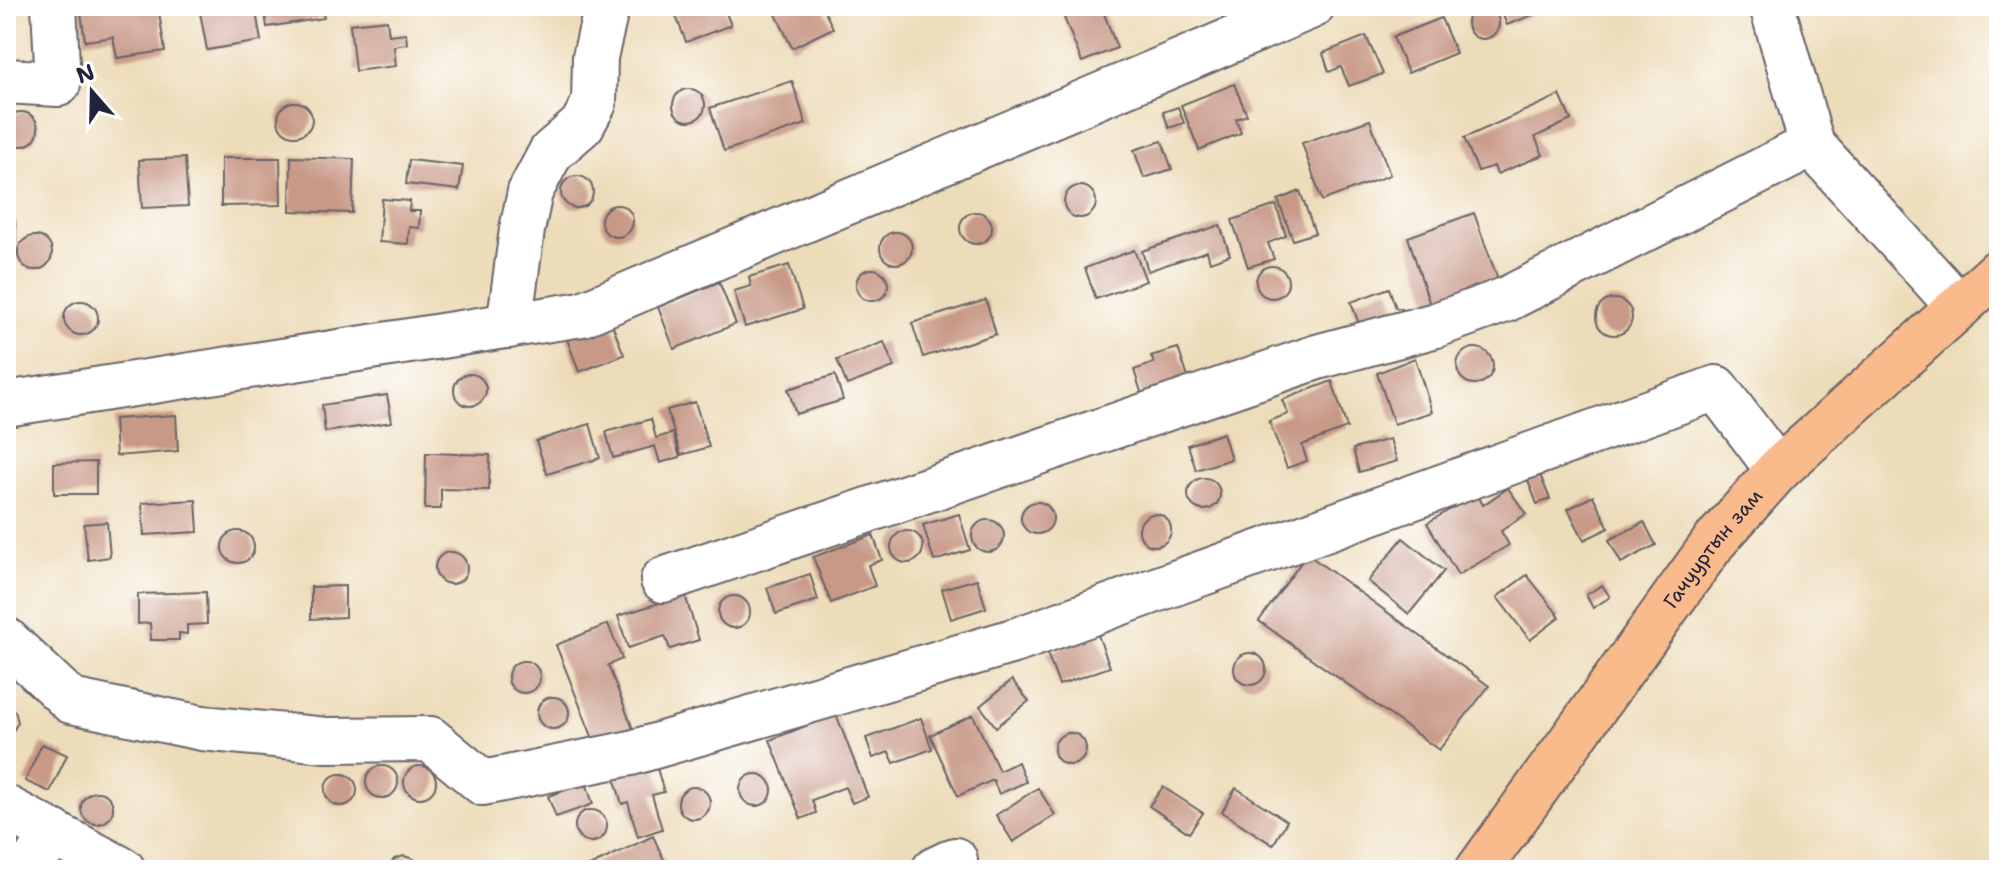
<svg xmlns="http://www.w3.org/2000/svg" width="2005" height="876" font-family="'Shantell Sans',sans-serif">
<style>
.building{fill:#c89987}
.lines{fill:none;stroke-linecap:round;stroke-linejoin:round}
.minor-casing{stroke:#696367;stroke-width:48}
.major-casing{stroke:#696367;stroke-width:48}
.minor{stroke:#fff;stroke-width:44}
.major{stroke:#fabb8c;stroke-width:44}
.labels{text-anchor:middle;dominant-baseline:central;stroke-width:6;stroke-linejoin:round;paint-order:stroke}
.street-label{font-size:20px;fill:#22223b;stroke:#fff}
</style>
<rect width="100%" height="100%" fill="#fff"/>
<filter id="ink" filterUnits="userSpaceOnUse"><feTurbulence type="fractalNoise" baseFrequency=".0125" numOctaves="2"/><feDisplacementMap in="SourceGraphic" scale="16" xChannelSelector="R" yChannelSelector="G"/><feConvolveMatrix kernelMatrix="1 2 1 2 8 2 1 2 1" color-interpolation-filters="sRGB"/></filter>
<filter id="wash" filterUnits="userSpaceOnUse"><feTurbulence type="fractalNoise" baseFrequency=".006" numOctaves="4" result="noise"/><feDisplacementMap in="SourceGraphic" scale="32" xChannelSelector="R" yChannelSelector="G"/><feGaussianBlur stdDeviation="1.8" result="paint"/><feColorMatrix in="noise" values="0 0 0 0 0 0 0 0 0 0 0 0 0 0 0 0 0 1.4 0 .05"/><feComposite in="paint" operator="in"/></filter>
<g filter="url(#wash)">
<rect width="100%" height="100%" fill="#eddcb9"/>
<g id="blocks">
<g class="building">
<path d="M80,6H158L165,51L117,58L113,37L85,41Z"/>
<path d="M255,6L261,41L207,50L199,7Z"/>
<path d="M264,6H321L324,18L267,27Z"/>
<path d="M672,6H723L731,25L686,42Z"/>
<path d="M772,6H822L833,28L792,48Z"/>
<path d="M1071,6H1101L1117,48L1082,62L1061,10Z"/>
<path d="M1499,6H1555L1507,25Z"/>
<circle cx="1483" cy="23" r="16"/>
<path d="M1441,18L1456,53L1408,73L1393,37Z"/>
<path d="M387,20L389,35L406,33L407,44L394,46L396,66L355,71L350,24Z"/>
<path d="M1366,36L1383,74L1349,86L1341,67L1329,72L1323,53Z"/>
<path d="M792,81L806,124L724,151L710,108Z"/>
<path d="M1234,84L1247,115L1236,119L1241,133L1199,150L1181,105Z"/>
<circle cx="689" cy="105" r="16"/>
<path d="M1560,95L1571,120L1535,137L1543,155L1497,174L1494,166L1478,171L1464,138Z"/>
<circle cx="295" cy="119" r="17"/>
<path d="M1178,107L1184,123L1169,128L1163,112Z"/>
<circle cx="21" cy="129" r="17"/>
<path d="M1370,120L1390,175L1322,201L1302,143Z"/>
<path d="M1162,141L1172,169L1144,178L1134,150Z"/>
<path d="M291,157L354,159L352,213L290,211Z"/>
<path d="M185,158L188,206L142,208L139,160Z"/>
<path d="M221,158H280L281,205L221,206Z"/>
<path d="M409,160L463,166L459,190L406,184Z"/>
<circle cx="577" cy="192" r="16"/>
<circle cx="1080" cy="202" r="16"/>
<path d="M1300,191L1315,233L1293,240L1278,200Z"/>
<path d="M382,199L410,201L409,211H420L419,228L409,227L408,244L379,242Z"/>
<circle cx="617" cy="221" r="16"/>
<path d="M1276,205L1286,236L1268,243L1274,259L1248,267L1232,220Z"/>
<circle cx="976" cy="228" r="16"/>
<path d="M1474,213L1498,280L1431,308L1408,237Z"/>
<path d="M15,220L16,255H6V221Z"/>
<path d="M1220,225L1230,255L1210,262L1207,251L1148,271L1142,251Z"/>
<circle cx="896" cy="248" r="16"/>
<circle cx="35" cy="253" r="17"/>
<path d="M1134,250L1146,281L1096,299L1085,268Z"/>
<path d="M789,265L803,309L745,327L734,291L751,286L749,277Z"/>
<circle cx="1272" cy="282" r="16"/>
<circle cx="872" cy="285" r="16"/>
<path d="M719,282L736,324L674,349L658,307Z"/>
<path d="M1389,288L1396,308H1401L1406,322L1391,327L1386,315L1359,324L1351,302Z"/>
<circle cx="1614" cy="317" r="18"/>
<path d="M986,300L996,334L923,357L912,323Z"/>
<circle cx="81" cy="318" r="17"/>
<path d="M610,319L624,355L579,372L566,336Z"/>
<path d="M884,342L894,367L847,385L837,360Z"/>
<circle cx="1475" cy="366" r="18"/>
<path d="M1178,348L1190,383L1143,398L1134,370L1154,363L1151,356Z"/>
<path d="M1415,358L1432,412L1394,424L1377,373Z"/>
<circle cx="470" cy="390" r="16"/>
<path d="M835,375L843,400L796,414L788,389Z"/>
<path d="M1332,381L1347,428L1302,445L1307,461L1287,468L1269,421L1288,414L1282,400Z"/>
<path d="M387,395L392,422L325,432L322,405Z"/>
<path d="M695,402L709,447L681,455L667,410Z"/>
<path d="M176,415L178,451L116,456L114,419Z"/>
<path d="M651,419L656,438L673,433L680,457L660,463L655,446L613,458L606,432Z"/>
<path d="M590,424L600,458L547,474L536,441Z"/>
<path d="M1223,433L1231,459L1196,470L1188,445Z"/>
<path d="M1390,439L1397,461L1359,472L1353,449Z"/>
<path d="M426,453L490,455L489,490L441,489V509H425Z"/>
<path d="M96,462V494H54V463Z"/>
<path d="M1538,470L1550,499L1537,504L1526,475Z"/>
<circle cx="1204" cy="494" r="16"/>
<path d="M1508,488L1526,514L1501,531L1509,545L1458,575L1427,523L1477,494L1483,505Z"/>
<path d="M1593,496L1609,528L1584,540L1568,509Z"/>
<path d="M196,500L198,532L144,535L142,503Z"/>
<circle cx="1037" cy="518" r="16"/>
<circle cx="1155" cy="530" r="16"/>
<path d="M959,514L970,550L934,561L923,525Z"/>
<circle cx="988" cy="536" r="16"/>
<path d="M107,522L110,557L88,560L84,524Z"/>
<path d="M1644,522L1656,545L1621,563L1609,540Z"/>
<circle cx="238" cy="547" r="16"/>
<circle cx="907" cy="547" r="16"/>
<path d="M873,535L882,560L868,565L875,586L831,603L813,557Z"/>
<path d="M1403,538L1444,571L1409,614L1368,581Z"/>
<circle cx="451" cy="568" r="16"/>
<path d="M1307,554L1489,686L1439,750L1259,621Z"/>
<path d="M810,574L818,600L776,614L767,588Z"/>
<path d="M1527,575L1560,617L1530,640L1497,597Z"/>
<path d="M977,579L986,608L951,619L942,589Z"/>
<path d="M1602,585L1610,597L1593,608L1586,595Z"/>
<path d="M345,586V617L311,619V587Z"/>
<path d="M206,592L207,624L187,625V634L179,633V640H151L150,623L138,624V594Z"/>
<path d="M685,595L699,640L670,649L665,636L628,648L618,616Z"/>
<circle cx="734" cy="612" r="16"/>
<path d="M608,624L622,659L608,665L633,729L595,744L556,645Z"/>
<path d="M1098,635L1110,667L1059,685L1047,653Z"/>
<circle cx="1250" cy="669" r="16"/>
<circle cx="524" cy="677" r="16"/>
<path d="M1012,680L1029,701L996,727L980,706Z"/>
<circle cx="553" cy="713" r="16"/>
<path d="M6,704L15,711L18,722L13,731L6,735Z"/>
<path d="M836,714L868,797L852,803L845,787L812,800L816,813L801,819L770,740Z"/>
<path d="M973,715L999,771L1018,762L1026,782L999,794L993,780L958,796L930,735Z"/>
<path d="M921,718L932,749L894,763L889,752L873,758L866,738Z"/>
<circle cx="1070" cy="749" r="16"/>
<path d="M42,744L67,755L50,792L25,781Z"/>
<path d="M656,765L664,792L652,795L662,829L638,837L628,802L622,804L614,777Z"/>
<circle cx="420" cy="782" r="16"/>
<circle cx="382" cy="782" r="16"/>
<circle cx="341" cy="790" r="16"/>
<circle cx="756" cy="790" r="16"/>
<path d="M586,783L593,804L556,817L548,796Z"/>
<path d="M1163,787L1203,813L1189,833L1149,806Z"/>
<circle cx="694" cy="803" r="16"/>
<path d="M1038,788L1055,815L1013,842L996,815Z"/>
<path d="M1236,788L1287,821L1273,845L1222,812Z"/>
<circle cx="97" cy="808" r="16"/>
<circle cx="591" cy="826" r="16"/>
<path d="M653,836L665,862L647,870H581Z"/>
<path d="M404,856L414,859L420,870H388L394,859Z"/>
<path d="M1189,862L1199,870H1183Z"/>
</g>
</g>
</g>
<g filter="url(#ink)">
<use href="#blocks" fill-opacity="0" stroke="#696367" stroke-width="2"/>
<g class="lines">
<defs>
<g id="minor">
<path d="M1772,6L1812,145L1959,307"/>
<path d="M6,81L58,84L54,6"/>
<path d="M509,326L522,230L530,192L551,152L582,125L594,103L595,57L607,6"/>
<path d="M6,404L582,314L1312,6"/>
<path d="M663,580L1317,357L1436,325L1505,300L1812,145"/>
<path d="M6,640L71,701L202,728L326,740L430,739L483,783L631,753L1017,640L1716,388L1778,470"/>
<path d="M6,808L123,870"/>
<path d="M29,870L53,832"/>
<path d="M934,870L955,860"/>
</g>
<g id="major">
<path id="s1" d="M1478,870L1714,542L1778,470L1999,271"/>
</g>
</defs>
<use href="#minor" class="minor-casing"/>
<use href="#major" class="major-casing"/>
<use href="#minor" class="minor"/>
<use href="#major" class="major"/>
</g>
</g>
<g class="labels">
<g class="street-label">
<text stroke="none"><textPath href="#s1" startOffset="398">Гачууртын зам</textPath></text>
</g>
</g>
<rect width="2005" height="876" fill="none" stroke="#fff" stroke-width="32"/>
<g transform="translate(92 92) rotate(340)" stroke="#ffffff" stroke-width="6" paint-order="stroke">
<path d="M0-6L14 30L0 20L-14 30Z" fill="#22223b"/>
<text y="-12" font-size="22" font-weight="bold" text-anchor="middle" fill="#22223b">N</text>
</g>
</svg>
